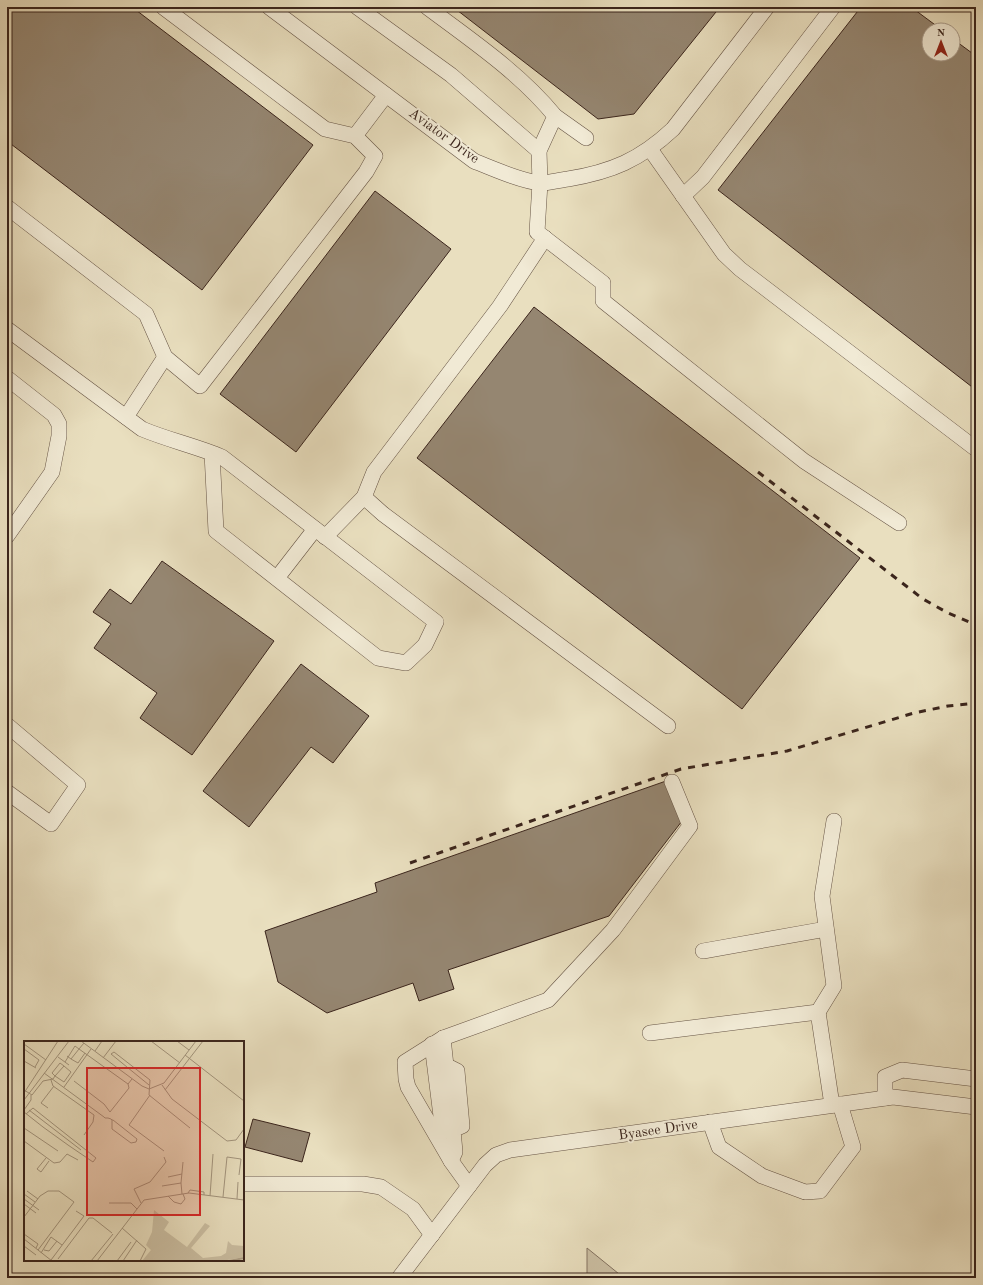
<svg xmlns="http://www.w3.org/2000/svg" width="983" height="1285" font-family="'Old Standard TT',serif">
<style>
.green{fill:#cbbfa3;stroke:#837260}
.building{fill:#958671;stroke:#3b251c}
.lines{fill:none;stroke-linecap:round;stroke-linejoin:round}
.minor-casing{stroke:#665445;stroke-width:16}
.minor{stroke:#f1ead5;stroke-width:15}
.rail{stroke:#3b251c;stroke-width:3;stroke-dasharray:7 7;stroke-linecap:butt}
.labels{text-anchor:middle;dominant-baseline:central;stroke-width:4;stroke-linejoin:round;paint-order:stroke}
.street-label{font-size:14px;fill:#3b251c;stroke:#f1ead5}
.inset-river{fill:none;stroke:#aea088;stroke-width:2}
.inset-road{fill:none;stroke:#a3957e;stroke-width:1}
.view{fill:#d62828;fill-opacity:0.15;stroke:#d62828;stroke-width:2}
.inset-edge{fill:none;stroke:#3b251c;stroke-width:2}
</style>
<rect width="100%" height="100%" fill="#e9dfbf"/>
<filter id="stains"><feTurbulence type="fractalNoise" baseFrequency=".005" numOctaves="4"/><feColorMatrix values="0 0 0 0 .2 0 0 0 0 .09 0 0 0 0 .02 0 0 0 .5 -.17"/></filter>
<radialGradient id="worn" r=".72"><stop offset=".6" stop-color="#630" stop-opacity="0"/><stop offset="1" stop-color="#630" stop-opacity=".3"/></radialGradient>
<path class="green" d="M587,1248L624,1278H587Z"/>
<g class="building">
<path d="M7,7H132L313,145L202,290L7,141Z"/>
<path d="M453,7H720L634,114L598,119Z"/>
<path d="M861,7H911L942,30H929V54H953V39L976,56V390L718,190Z"/>
<path d="M375,191L451,249L296,452L220,394Z"/>
<path d="M534,307L860,558L742,709L417,458Z"/>
<path d="M162,561L274,641L192,755L140,718L157,693L94,648L111,624L93,612L110,589L131,604Z"/>
<path d="M301,664L369,716L333,763L311,747L249,827L203,791Z"/>
<path d="M666,781L682,821L609,916L448,970L454,989L419,1001L413,983L327,1013L278,982L265,931L377,892L375,883Z"/>
<path d="M253,1119L310,1133L302,1162L245,1147Z"/>
</g>
<g class="lines">
<defs>
<g id="minor">
<path d="M269,7L474,161C491,168 523,182 541,183C549,183 559,180 568,179C611,172 640,160 673,129L767,7"/>
<path d="M357,7L451,75L539,151"/>
<path d="M427,7C471,40 520,73 555,116L539,151L540,183L537,232L603,283V301L804,461L899,523"/>
<path d="M555,116L586,138"/>
<path d="M355,136L386,95"/>
<path d="M650,149L724,254L740,269L976,449"/>
<path d="M683,196L703,177L833,7"/>
<path d="M7,207L146,314L165,357L200,386L366,172L375,156L355,136L325,129L163,7"/>
<path d="M545,238L500,306L374,472L364,497L383,514L668,726"/>
<path d="M7,329L142,429C168,440 196,446 222,457L436,622L425,645L406,663L378,658L216,531L212,453"/>
<path d="M7,378L54,415L59,424V436L52,472L7,536"/>
<path d="M126,417L165,357"/>
<path d="M325,537L364,497"/>
<path d="M277,578L315,529"/>
<path d="M7,725L78,785L51,824L7,792"/>
<path d="M703,951L826,929"/>
<path d="M818,1012L834,986L822,896L834,821"/>
<path d="M650,1033L818,1012L832,1105"/>
<path d="M432,1044L443,1132L453,1130L443,1038"/>
<path d="M445,1065L457,1071L462,1126L453,1130L455,1152L451,1161"/>
<path d="M885,1098V1077L902,1070L976,1079"/>
<path d="M710,1122L719,1147L762,1176L805,1192L820,1191L853,1147L840,1104"/>
<path d="M243,1184H363L381,1187L413,1209L432,1235"/>
<path d="M469,1186L451,1161L408,1087L406,1079L405,1062L443,1038L548,1000L613,930L690,826L672,782"/>
<path d="M399,1278L485,1165L496,1155L510,1150L893,1097L976,1107"/>
</g>
</defs>
<use href="#minor" class="minor-casing"/>
<use href="#minor" class="minor"/>
<g class="rail">
<path d="M758,472L923,599L948,613L976,625"/>
<path d="M410,863L681,769L787,751L914,713L948,706L976,703"/>
</g>
</g>
<g class="labels">
<g class="street-label">
<text transform="translate(444 136) rotate(36)">Aviator Drive</text>
<text transform="translate(658 1130) rotate(-8)">Byasee Drive</text>
</g>
</g>
<g transform="translate(24 1041)">
<rect width="220" height="220" fill="#e9dfbf"/>
<path d="M130,169L145,181L140,189L163,206L181,182L186,185L167,207L179,217L197,215L202,212L204,200L208,204L220,205V216L198,220H118L127,209L122,204L128,191Z" fill="#cbbfa3"/>
<path class="inset-river" d="M205,220L220,217"/>
<path class="inset-road" d="M57,0L118,45L125,48L140,42L172,0M127,0L156,22M153,0L165,9M0,3L22,19M0,8L15,19L11,26M71,10L78,0M161,14L220,60M43,15L47,18L55,8L104,43M34,16L45,24M79,17L92,0M47,18L54,22L61,12M0,20L12,27M41,21L51,5L55,8L60,2M20,32L80,76L81,77H84L87,78L88,79H89L113,98L112,101L107,102L88,88V79M27,39L29,45L70,74L69,81L60,94M50,40L80,63L86,71L105,47L104,43L108,38M125,44L87,13L90,11L126,39L125,54L166,87M138,44L148,58L203,100L212,99L220,88M40,46L67,8M0,49L8,54L19,40L29,38L31,35L40,25L47,31L40,41L31,35L28,32L36,22L40,25M141,49L179,0M0,52L34,0M126,54L105,84L140,110M0,59L45,0M24,67L17,62L30,45M0,69L7,59V54M5,69L57,109M0,71L19,86L44,104L69,121L72,117L9,67L2,73M0,87L34,110M0,100L30,122L36,121L43,113L54,119M22,117L13,128L17,131L25,120M144,136L158,133M157,142L159,121M138,145L157,142L158,153M3,150L14,158M164,152L166,149L180,151V154M0,153L11,161M144,155L150,161L157,163L161,158L159,153M186,155L189,113M199,156L203,116L217,118L215,134M0,158L15,169M213,158L214,141M85,162H107L113,168M117,162L110,148L126,141L142,121L140,116M0,163L12,172M0,176L16,155L24,150H35L50,161L14,209M98,187L122,208L116,220M0,193L14,203L12,207M0,198L28,220M0,205L12,214M20,209L25,210L33,200M17,212L27,196L38,204M34,218L65,177H69L88,192M27,219L60,175L52,170M67,220L89,193M73,220L120,159L165,152L220,159M93,220L107,201M99,220L113,199"/>
<path class="view" d="M63,27H176V174H63Z"/>
<rect width="220" height="220" class="inset-edge"/>
</g>
<rect width="983" height="1285" fill="none" stroke="#e9dfbf" stroke-width="24"/>
<rect x="8" y="8" width="967" height="1269" fill="none" stroke="#3b251c" stroke-width="2"/>
<rect x="12" y="12" width="959" height="1261" fill="none" stroke="#3b251c"/>
<g transform="translate(941 42)"><circle r="19" fill="#f1ead5" stroke="#a89b8b"/>
<path d="M0-3L7 15L0 10L-7 15Z" fill="#8f2418"/>
<text y="-6" font-size="11" font-weight="bold" text-anchor="middle" fill="#3b251c">N</text>
</g>
<rect width="100%" height="100%" filter="url(#stains)"/>
<rect width="100%" height="100%" fill="url(#worn)"/>
</svg>
